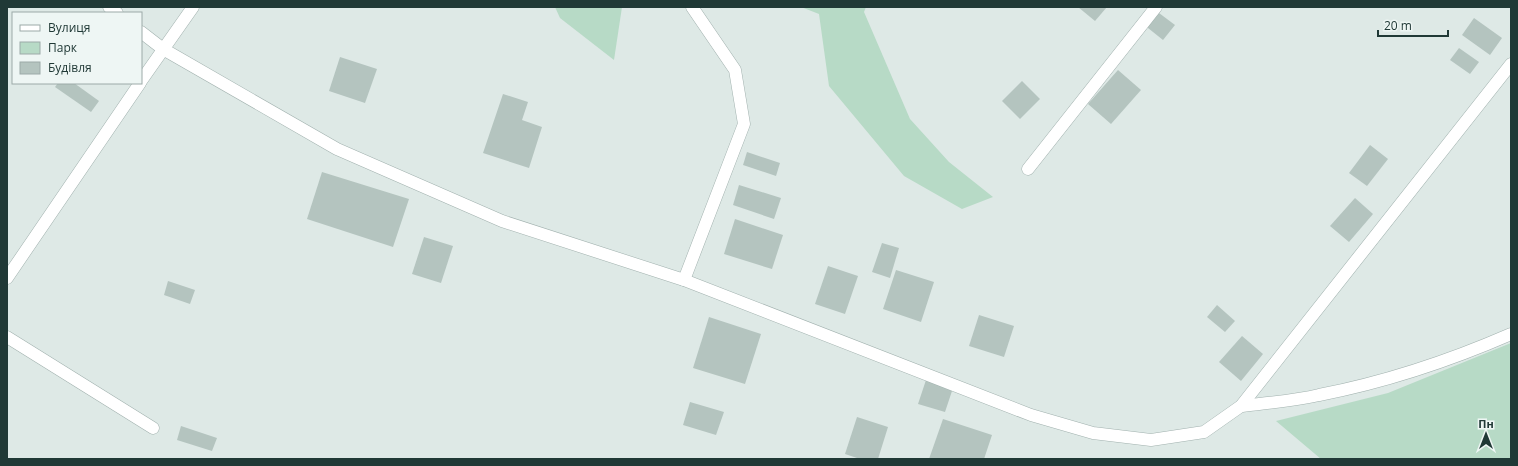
<svg xmlns="http://www.w3.org/2000/svg" width="1518" height="466" font-family="'Open Sans',sans-serif">
<style>
.green{fill:#b7dac6}
.building{fill:#b4c4bf}
.lines{fill:none;stroke-linecap:round;stroke-linejoin:round}
.minor-casing{stroke:#a1b1ae;stroke-width:13}
.minor{stroke:#fff;stroke-width:12}
</style>
<rect width="100%" height="100%" fill="#dee9e6"/>
<g class="green">
<path d="M555,7H622L614,60L560,18Z"/>
<path d="M801,7H866L864,12L910,119L949,162L993,197L962,209L904,176L829,86L819,14Z"/>
<path d="M1511,343V459H1321L1276,421L1388,393Z"/>
</g>
<g class="building">
<path d="M1078,7H1107L1095,21Z"/>
<path d="M1155,10L1175,25L1163,40L1143,24Z"/>
<path d="M1474,18L1502,38L1490,55L1462,35Z"/>
<path d="M1459,48L1479,62L1470,74L1450,60Z"/>
<path d="M340,57L377,69L365,103L329,91Z"/>
<path d="M1118,70L1141,90L1111,124L1088,104Z"/>
<path d="M1022,81L1040,99L1020,119L1002,101Z"/>
<path d="M58,83H74L99,101L91,112L55,87Z"/>
<path d="M503,94L528,102L522,120L542,127L529,168L483,153Z"/>
<path d="M1370,145L1388,159L1367,186L1349,173Z"/>
<path d="M747,152L780,163L776,176L743,165Z"/>
<path d="M322,172L409,199L393,247L307,219Z"/>
<path d="M739,185L781,198L774,219L733,205Z"/>
<path d="M1355,198L1373,214L1349,242L1330,226Z"/>
<path d="M735,219L783,235L772,269L724,254Z"/>
<path d="M424,237L453,246L441,283L412,274Z"/>
<path d="M882,243L899,248L890,278L872,272Z"/>
<path d="M828,266L858,276L845,314L815,304Z"/>
<path d="M896,270L934,282L921,322L883,309Z"/>
<path d="M168,281L195,290L190,304L164,295Z"/>
<path d="M1217,305L1235,321L1225,332L1207,317Z"/>
<path d="M979,315L1014,326L1004,357L969,346Z"/>
<path d="M709,317L761,334L745,384L693,368Z"/>
<path d="M1242,336L1263,354L1241,381L1219,362Z"/>
<path d="M926,380L953,388L945,412L918,404Z"/>
<path d="M690,402L724,412L716,435L683,425Z"/>
<path d="M857,417L888,427L878,459H860L845,454Z"/>
<path d="M943,419L992,435L984,459H929Z"/>
<path d="M181,426L217,438L212,451L177,440Z"/>
</g>
<g class="lines">
<defs>
<g id="minor">
<path d="M109,7L117,13"/>
<path d="M141,32L163,49L337,149L502,221L684,280L1031,415L1093,433L1151,440L1204,432L1241,406L1511,64"/>
<path d="M141,81L193,7"/>
<path d="M1028,169L1156,7"/>
<path d="M7,278L140,83"/>
<path d="M684,280L744,124L735,70L692,7"/>
<path d="M7,337L153,428"/>
<path d="M1241,406C1267,403 1294,401 1319,395C1386,382 1449,361 1511,334"/>
</g>
</defs>
<use href="#minor" class="minor-casing"/>
<use href="#minor" class="minor"/>
</g>
<rect width="1518" height="466" fill="none" stroke="#203936" stroke-width="16"/>
<rect x="12" y="12" width="130" height="72" fill="#eef6f4" stroke="#9caaa8"/>
<rect x="20" y="25" width="20" height="6" fill="#ffffff" stroke="#9caaa8"/>
<text x="48" y="32" font-size="12" fill="#203936">Вулиця</text>
<rect x="20" y="42" width="20" height="12" fill="#b7dac6" stroke="#9caaa8"/>
<text x="48" y="52" font-size="12" fill="#203936">Парк</text>
<rect x="20" y="62" width="20" height="12" fill="#b4c4bf" stroke="#9caaa8"/>
<text x="48" y="72" font-size="12" fill="#203936">Будівля</text>
<g transform="translate(1486 434)" stroke="#eef6f4" stroke-width="3" paint-order="stroke">
<path d="M0-3L7 15L0 10L-7 15Z" fill="#203936"/>
<text y="-6" font-size="11" font-weight="bold" text-anchor="middle" fill="#203936">Пн</text>
</g>
<path d="M1378 30v6h70v-6" fill="none" stroke="#203936" stroke-width="2"/>
<text x="1384" y="30" font-size="12" fill="#203936" stroke="#eef6f4" stroke-width="3" paint-order="stroke">20 m</text>
</svg>
